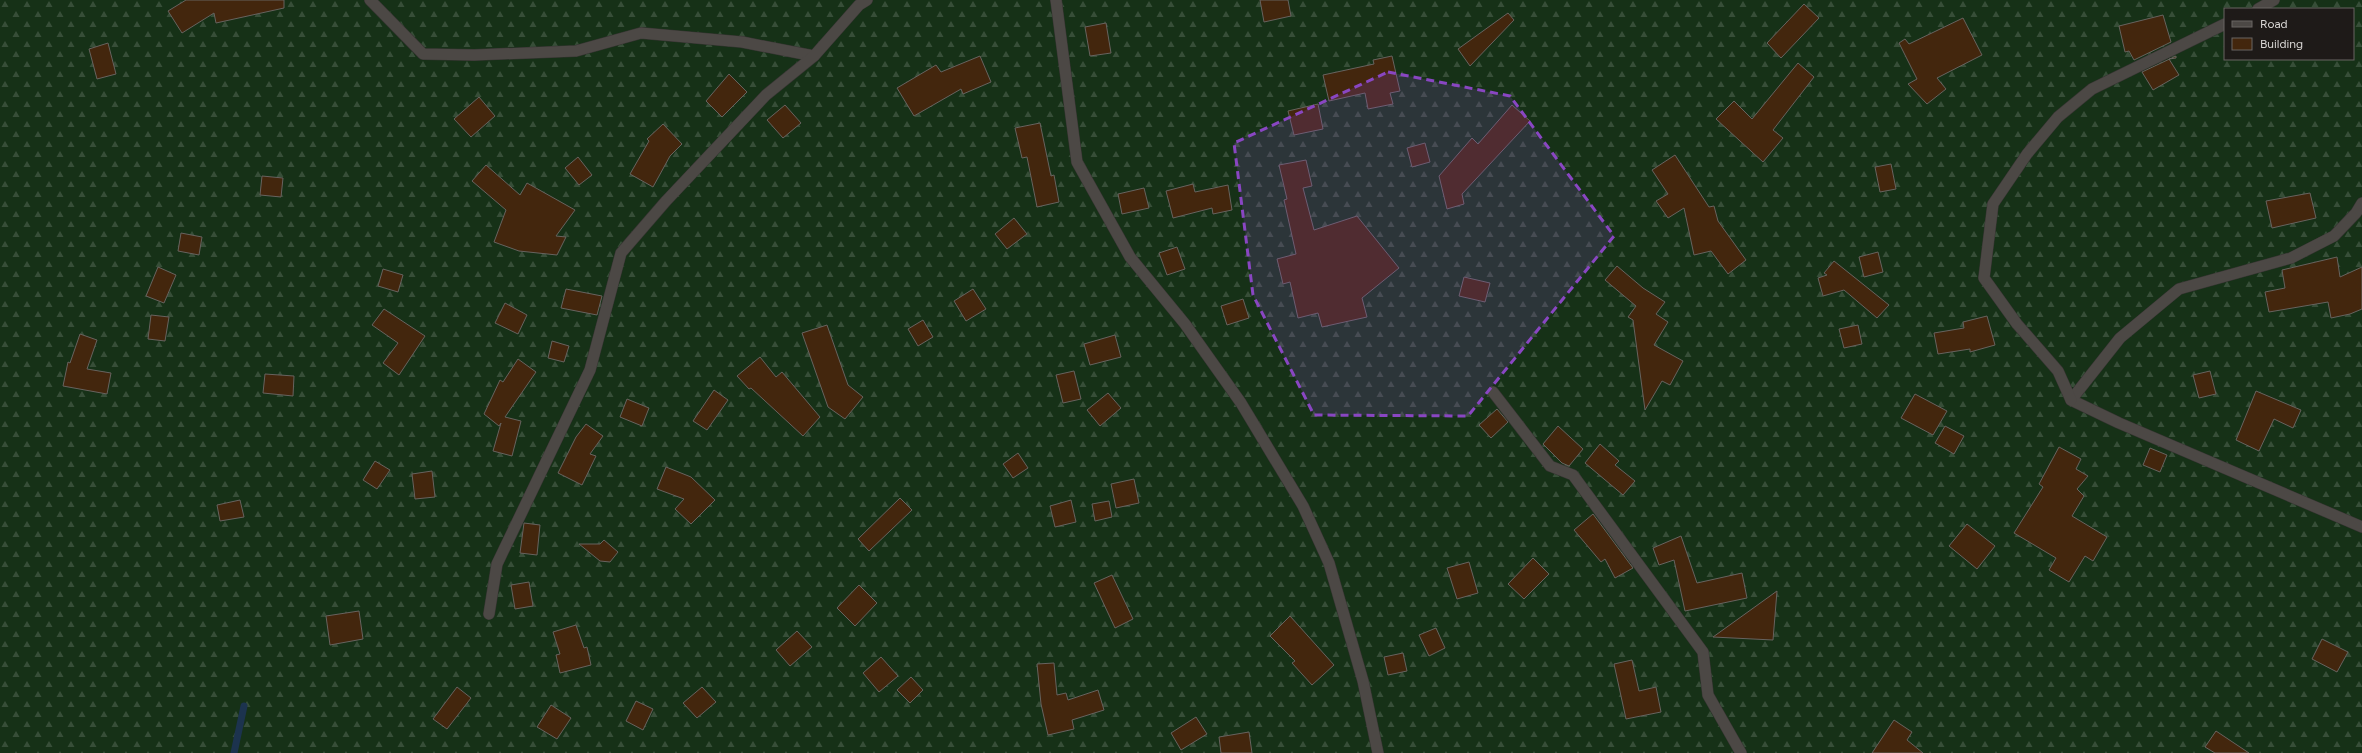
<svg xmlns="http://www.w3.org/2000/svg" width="2362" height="753" font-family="Figtree,sans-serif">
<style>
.forest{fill:url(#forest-firs);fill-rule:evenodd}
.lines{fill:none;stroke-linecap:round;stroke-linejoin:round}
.stream{stroke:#1c334e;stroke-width:7}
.building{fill:#43260d;stroke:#67635f}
.minor-casing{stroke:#363432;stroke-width:12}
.minor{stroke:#4c4845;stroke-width:11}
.marked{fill:#8946c2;fill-opacity:0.2;stroke:#8946c2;stroke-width:3;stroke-dasharray:8 5;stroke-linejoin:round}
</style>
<defs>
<pattern id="forest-firs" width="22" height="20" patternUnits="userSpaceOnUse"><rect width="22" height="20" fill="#163117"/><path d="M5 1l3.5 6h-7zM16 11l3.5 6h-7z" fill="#374e38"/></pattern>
</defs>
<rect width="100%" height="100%" fill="#1e1a18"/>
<path class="forest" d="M0,0H2362V753H0ZM2225,9H2353V59H2225Z"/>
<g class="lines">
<path class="stream" d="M234,753L244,706"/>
</g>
<g class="building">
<path d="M186,0H284V8L216,23L214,13L182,33L168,11Z"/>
<path d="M1260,0H1288L1291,16L1264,22Z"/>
<path d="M1804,4L1819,18L1781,58L1767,43Z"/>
<path d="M1508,13L1514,20L1470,66L1458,49Z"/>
<path d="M2163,15L2171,42L2134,60L2129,51L2125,52L2119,26Z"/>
<path d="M1963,18L1982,55L1937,78L1946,89L1927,104L1908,84L1917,79L1899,43L1905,39L1909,44Z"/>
<path d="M1106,23L1111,53L1090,56L1085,27Z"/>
<path d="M108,43L116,74L97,79L89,49Z"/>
<path d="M980,56L991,82L963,94L961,89L914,116L897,88L936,65L941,72Z"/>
<path d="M1392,56L1400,91L1390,93L1393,104L1368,109L1365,93L1329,101L1323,75L1374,64L1373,60Z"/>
<path d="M2176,56V58L2169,59L2179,75L2153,90L2142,72Z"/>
<path d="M1798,63L1814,77L1773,130L1783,138L1763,162L1716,119L1734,101L1752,119Z"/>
<path d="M729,74L747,92L722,117L706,101Z"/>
<path d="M479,97L495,116L471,137L454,119Z"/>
<path d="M1318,104L1323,129L1294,135L1288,111Z"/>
<path d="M785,105L801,123L783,138L767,120Z"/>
<path d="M1512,105L1530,121L1462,194L1464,204L1447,209L1439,176L1472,138L1478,144Z"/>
<path d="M1040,123L1051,176L1054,175L1059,202L1037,207L1027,157L1022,158L1015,128Z"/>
<path d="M663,124L682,144L670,156L653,187L630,174L649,141L647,139Z"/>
<path d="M1425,143L1430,162L1412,167L1407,148Z"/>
<path d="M1675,155L1709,207L1714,206L1718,221L1746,260L1728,274L1711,251L1694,255L1684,208L1668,218L1656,201L1668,194L1652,170Z"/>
<path d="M578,157L592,175L579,185L565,168Z"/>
<path d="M1306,160L1312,186L1303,188L1314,230L1357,216L1399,268L1362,298L1367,317L1322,327L1318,313L1298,318L1290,282L1283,284L1277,259L1296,254L1284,200L1287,199L1279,165Z"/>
<path d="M1891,164L1896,189L1880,192L1875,167Z"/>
<path d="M486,165L520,195L527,183L575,210L556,236L566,237L557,255L519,251L494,242L506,210L472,181Z"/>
<path d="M262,176L283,178L281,197L260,195Z"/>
<path d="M1193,184L1195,192L1228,185L1232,210L1213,214L1212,208L1173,218L1166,191Z"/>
<path d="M1144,188L1149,208L1122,214L1118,194Z"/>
<path d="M2310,193L2316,218L2272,228L2266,201Z"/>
<path d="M1014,218L1027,234L1007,249L995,234Z"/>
<path d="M181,233L202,237L199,255L178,251Z"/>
<path d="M1177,247L1185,269L1167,275L1159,253Z"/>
<path d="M1878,252L1883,272L1864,277L1859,257Z"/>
<path d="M2337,257L2340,277L2362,267V309L2350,314L2331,318L2328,302L2269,312L2265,292L2285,288L2282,270Z"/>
<path d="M1834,261L1889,305L1877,318L1844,290L1823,296L1818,278L1827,275L1824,273Z"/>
<path d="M1617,266L1643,288L1665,302L1656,314L1668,322L1654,345L1683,361L1670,385L1662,381L1645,410L1633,320L1628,317L1636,306L1605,280Z"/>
<path d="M158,267L176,275L164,303L146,296Z"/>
<path d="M383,269L403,275L398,292L378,286Z"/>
<path d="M1464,277L1490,283L1485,302L1459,296Z"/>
<path d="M566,289L602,296L597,315L561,308Z"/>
<path d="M973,289L986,309L966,321L954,301Z"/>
<path d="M1243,299L1249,318L1227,325L1221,306Z"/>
<path d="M505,303L527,315L518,334L495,323Z"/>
<path d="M384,309L425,336L399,375L383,363L398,343L372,325Z"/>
<path d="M151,315L169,317L165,341L148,339Z"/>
<path d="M1987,316L1995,345L1970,352V349L1938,354L1934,333L1964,328L1963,322Z"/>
<path d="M923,320L933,337L918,346L908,329Z"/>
<path d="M827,325L848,385L863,397L845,419L828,407L802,333Z"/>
<path d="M1858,325L1862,344L1844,348L1839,329Z"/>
<path d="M80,334L97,340L87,369L111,373L107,394L63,386L68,362L70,363Z"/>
<path d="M1115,335L1121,357L1090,365L1084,344Z"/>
<path d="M552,341L569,346L564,362L548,358Z"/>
<path d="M760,357L776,377L782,372L820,417L803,436L751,388L749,389L737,376Z"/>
<path d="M518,359L536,372L505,417L521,421L512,456L493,451L501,423L499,426L484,414L500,380L503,382Z"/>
<path d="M1074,371L1081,399L1063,403L1056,375Z"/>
<path d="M2210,371L2216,394L2199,398L2193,375Z"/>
<path d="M265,374L294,376L293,396L263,393Z"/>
<path d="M714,390L728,400L707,430L693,421Z"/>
<path d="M2256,391L2301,410L2293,428L2274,419L2259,451L2236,440Z"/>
<path d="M1108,393L1121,408L1100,426L1087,410Z"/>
<path d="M1915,394L1947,411L1933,435L1901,418Z"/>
<path d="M627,399L649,408L642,426L620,417Z"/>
<path d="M1497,409L1508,422L1491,438L1479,425Z"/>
<path d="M586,424L603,436L590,454L596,456L582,485L558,473L576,437Z"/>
<path d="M1558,426L1583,449L1569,466L1562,463L1543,444Z"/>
<path d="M1945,426L1964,436L1954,454L1935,443Z"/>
<path d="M1600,444L1619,461L1615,465L1635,481L1623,495L1585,463Z"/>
<path d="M2059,447L2081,459L2076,469L2088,476L2077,489L2084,496L2072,516L2107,537L2093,561L2085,556L2069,582L2049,570L2056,558L2014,533L2043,487L2039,484Z"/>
<path d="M2150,448L2167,455L2160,472L2143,465Z"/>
<path d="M1018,453L1028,468L1013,478L1003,464Z"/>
<path d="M375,461L390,470L377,489L363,480Z"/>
<path d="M666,467L691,477L715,500L691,524L675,509L684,499L657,489Z"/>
<path d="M432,471L435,497L415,499L412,474Z"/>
<path d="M1134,479L1139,503L1116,508L1111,484Z"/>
<path d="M900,498L912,510L869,551L858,539Z"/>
<path d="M240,500L244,517L220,521L217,505Z"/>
<path d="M1071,500L1076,522L1055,527L1050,506Z"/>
<path d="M1109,501L1112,517L1095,521L1092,504Z"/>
<path d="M1593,514L1633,568L1615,578L1605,559L1601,562L1574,530Z"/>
<path d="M524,523L540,525L537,555L520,553Z"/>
<path d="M1967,524L1995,546L1977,569L1949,546Z"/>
<path d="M1681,536L1697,583L1742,573L1747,598L1685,611L1674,560L1659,565L1653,548Z"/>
<path d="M604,540L618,552L610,562L600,561L579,544H600Z"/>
<path d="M1533,558L1549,574L1524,599L1508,584Z"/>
<path d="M1469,562L1478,593L1457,599L1447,568Z"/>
<path d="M1112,575L1133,619L1115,628L1094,583Z"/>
<path d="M529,582L533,606L515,609L511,585Z"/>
<path d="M859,585L877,603L855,626L837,608Z"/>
<path d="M1777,591L1773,640L1713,637Z"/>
<path d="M359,611L363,639L330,645L326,616Z"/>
<path d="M1290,616L1334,665L1312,685L1292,663L1295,661L1270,636Z"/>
<path d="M576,625L584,648L587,647L591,665L560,673L556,655L560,654L553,632Z"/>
<path d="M1436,628L1445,648L1429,656L1419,635Z"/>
<path d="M797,631L812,647L790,666L776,650Z"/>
<path d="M2322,639L2348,652L2337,672L2312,659Z"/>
<path d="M1403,653L1407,671L1388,675L1384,657Z"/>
<path d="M881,657L898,676L879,692L863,673Z"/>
<path d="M1632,660L1639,691L1656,687L1661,712L1626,719L1614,664Z"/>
<path d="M1054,663L1057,695L1066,693L1068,700L1098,690L1104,710L1072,720L1074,729L1048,735L1041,704L1037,664Z"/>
<path d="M911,677L923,690L910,703L897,690Z"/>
<path d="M457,687L471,698L447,729L433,719Z"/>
<path d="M702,687L716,702L697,718L683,703Z"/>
<path d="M636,701L653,709L643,730L626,721Z"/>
<path d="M551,705L571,718L557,739L537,727Z"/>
<path d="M1196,717L1207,734L1181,750L1171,733Z"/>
<path d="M1894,720L1912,732L1907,740L1923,753H1872Z"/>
<path d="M2216,731L2249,753H2215L2205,747Z"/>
<path d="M1249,732L1252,753H1221L1219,737Z"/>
</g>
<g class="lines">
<defs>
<g id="minor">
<path d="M370,0L423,54L474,55L576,51L641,33L742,42L814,56"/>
<path d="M1056,0L1077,162L1130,257L1185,324L1241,403L1303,506L1329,563L1363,681L1378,753"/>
<path d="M2258,9L2274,0"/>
<path d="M2362,203L2356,213L2334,236L2291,258L2179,289L2120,338L2071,400L2119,423L2362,527"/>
<path d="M1493,392L1550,466L1573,475L1703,652L1708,695L1741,753"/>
<path d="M2071,400L2058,371L2017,324L1984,278L1993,204L2027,154L2058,117L2092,89L2225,24"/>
<path d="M489,614L497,564L590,370L621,253L666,201L766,95L814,56L859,5L867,0"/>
</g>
</defs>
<use href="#minor" class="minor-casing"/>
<use href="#minor" class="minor"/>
</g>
<path class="marked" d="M1388,72L1510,96L1614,236L1468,416L1314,415L1253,295L1234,143Z"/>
<rect x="2224" y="8" width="130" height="52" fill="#1e1a18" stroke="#696563"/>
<rect x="2232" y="21" width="20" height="6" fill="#4c4845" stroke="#696563"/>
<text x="2260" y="28" font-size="12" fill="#d9d6d4">Road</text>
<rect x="2232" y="38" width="20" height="12" fill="#43260d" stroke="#696563"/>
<text x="2260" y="48" font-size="12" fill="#d9d6d4">Building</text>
</svg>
